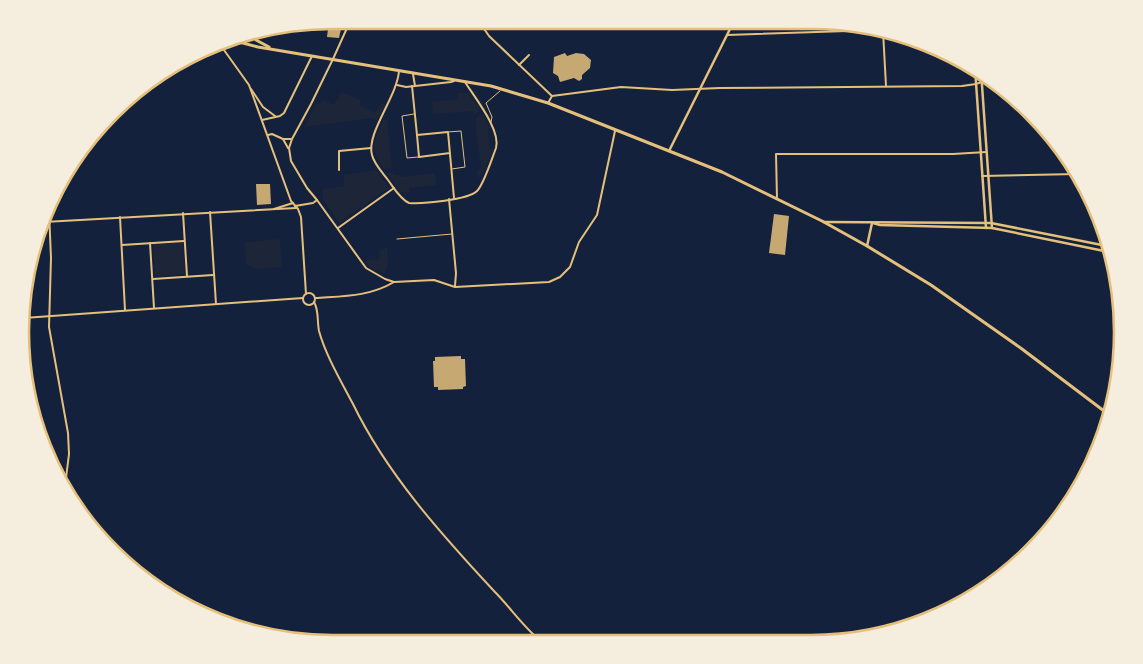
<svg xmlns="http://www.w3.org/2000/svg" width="1143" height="664" font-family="Spectral,serif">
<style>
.green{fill:#1d2539}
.building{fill:#c6a872}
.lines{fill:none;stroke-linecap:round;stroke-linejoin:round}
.service{stroke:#e5c07b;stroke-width:1}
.minor{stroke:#e5c07b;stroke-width:2}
.tertiary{stroke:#e5c07b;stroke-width:2.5}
.secondary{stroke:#e5c07b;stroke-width:3}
.rim{fill:none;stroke:#e5c07b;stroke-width:2.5}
</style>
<rect width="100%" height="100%" fill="#14213d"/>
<g class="green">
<path d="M342,92L361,100L359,105L375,113L382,103L385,104L377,120L371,118L305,127L316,103L319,104L324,100L334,105Z"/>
<path d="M458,93H468L480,110L474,115V111L433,114L432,102L458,99Z"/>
<path d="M482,114L490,128L488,129L490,149L494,148L481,178L478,177L477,170L481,169L475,119Z"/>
<path d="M383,120H387L392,168L384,169C369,148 374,142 383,120Z"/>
<path d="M376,170L389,188L340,222H338L323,199V189L344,186V175Z"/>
<path d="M393,172L394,175H401L402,177L435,173L436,185L409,188V193L399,191L387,173Z"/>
<path d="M280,239L282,267L256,269L246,264L245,242Z"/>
<path d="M183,242L185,274L155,276L153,244Z"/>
<path d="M387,247L388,263L385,274L372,269L366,262L370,259L377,260L380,256L379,251Z"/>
</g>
<g class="building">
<path d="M332,20H343L339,38L327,37L329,21Z"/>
<path d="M565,53L567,56L576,53L584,54L591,60L590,68L582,75V79L579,81L574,78L560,82L558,76L553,73L554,57Z"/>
<path d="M256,184H270L271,204L257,205Z"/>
<path d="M774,214L789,216L785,255L769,253Z"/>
<path d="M461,356V359H465L466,386L463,387V389L438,390V387H434L433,361H435V357Z"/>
</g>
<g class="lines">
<g class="service">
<path d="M414,114L402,116L407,158L418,157"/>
<path d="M491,122L492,117L486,103L500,91"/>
<path d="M448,132L461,131L465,167L452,169"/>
<path d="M397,239L452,234"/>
</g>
<g class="minor">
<path d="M478,20L489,36L552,96L548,103"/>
<path d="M883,31L886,86"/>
<path d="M727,35L879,30"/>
<path d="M219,43L249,85L291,201L298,209L301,217L306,294"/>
<path d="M519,65L529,55"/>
<path d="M399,71C397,97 366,133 372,155C374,164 383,173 388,180C394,188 400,199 409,203C422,204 468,200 477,191C484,184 492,158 496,148C501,130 475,98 465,82"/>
<path d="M413,74L415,86"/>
<path d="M397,85L406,87L451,82L454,81"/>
<path d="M412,86L417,135"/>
<path d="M251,89L263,107L275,116"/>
<path d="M552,96L621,87L672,90L720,88L962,86L976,84L991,79"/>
<path d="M262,120L280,116L284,113L312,56"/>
<path d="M268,135L272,134L283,139H291"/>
<path d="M283,139L288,148"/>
<path d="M450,153L419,157L417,135L448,132L454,198"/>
<path d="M339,170V151L371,148"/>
<path d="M982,176L1077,174"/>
<path d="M449,199L456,273L455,286"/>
<path d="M777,199L776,154H953L986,152"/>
<path d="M317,200L366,268L385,279L394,282L434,280L455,287L549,282L560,277L570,267L579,242L597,215L615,131"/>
<path d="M295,206L313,203L317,200L307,188L291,161L289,148L292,139L311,104L333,59L347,28L353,20"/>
<path d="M274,209L293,203"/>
<path d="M49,211L51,258L49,327L68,433L69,454L65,486"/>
<path d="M210,212L216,304"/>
<path d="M183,213L187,276"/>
<path d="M120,217L125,310"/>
<path d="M44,222L296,208"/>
<path d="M338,228L394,188"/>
<path d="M150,243L154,308"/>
<path d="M122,245L184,241"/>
<path d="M153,279L213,275"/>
<circle cx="309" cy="299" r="6"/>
<path d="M315,298C342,296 369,297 394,282"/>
<path d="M314,302C319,310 317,321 319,331C326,356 341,381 353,404C387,474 441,534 494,591C511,608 524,628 543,643"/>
<path d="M24,318L303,298"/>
</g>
<g class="tertiary">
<path d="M975,68L986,228"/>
<path d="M981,71L992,228"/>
<path d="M669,151L734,21"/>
<path d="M824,222L991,223L1107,246"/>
<path d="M873,223L880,225L992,228L1109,252"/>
<path d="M867,246L872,223"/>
</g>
<g class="secondary">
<path d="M252,33L256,40L269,47"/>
<path d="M231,37L235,41C241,43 246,40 247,34"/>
<path d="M239,42L258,47L491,86L548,103L722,172L822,221L867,246L931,285L1022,349L1108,414"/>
</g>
</g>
<path d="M0 0H1143V664H0ZM332 29H811A303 303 0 0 1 1114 332V332A303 303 0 0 1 811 635H332A303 303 0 0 1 29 332V332A303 303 0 0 1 332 29Z" fill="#f5edde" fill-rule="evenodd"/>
<path class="rim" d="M332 29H811A303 303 0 0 1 1114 332V332A303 303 0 0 1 811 635H332A303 303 0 0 1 29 332V332A303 303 0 0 1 332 29Z"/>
</svg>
